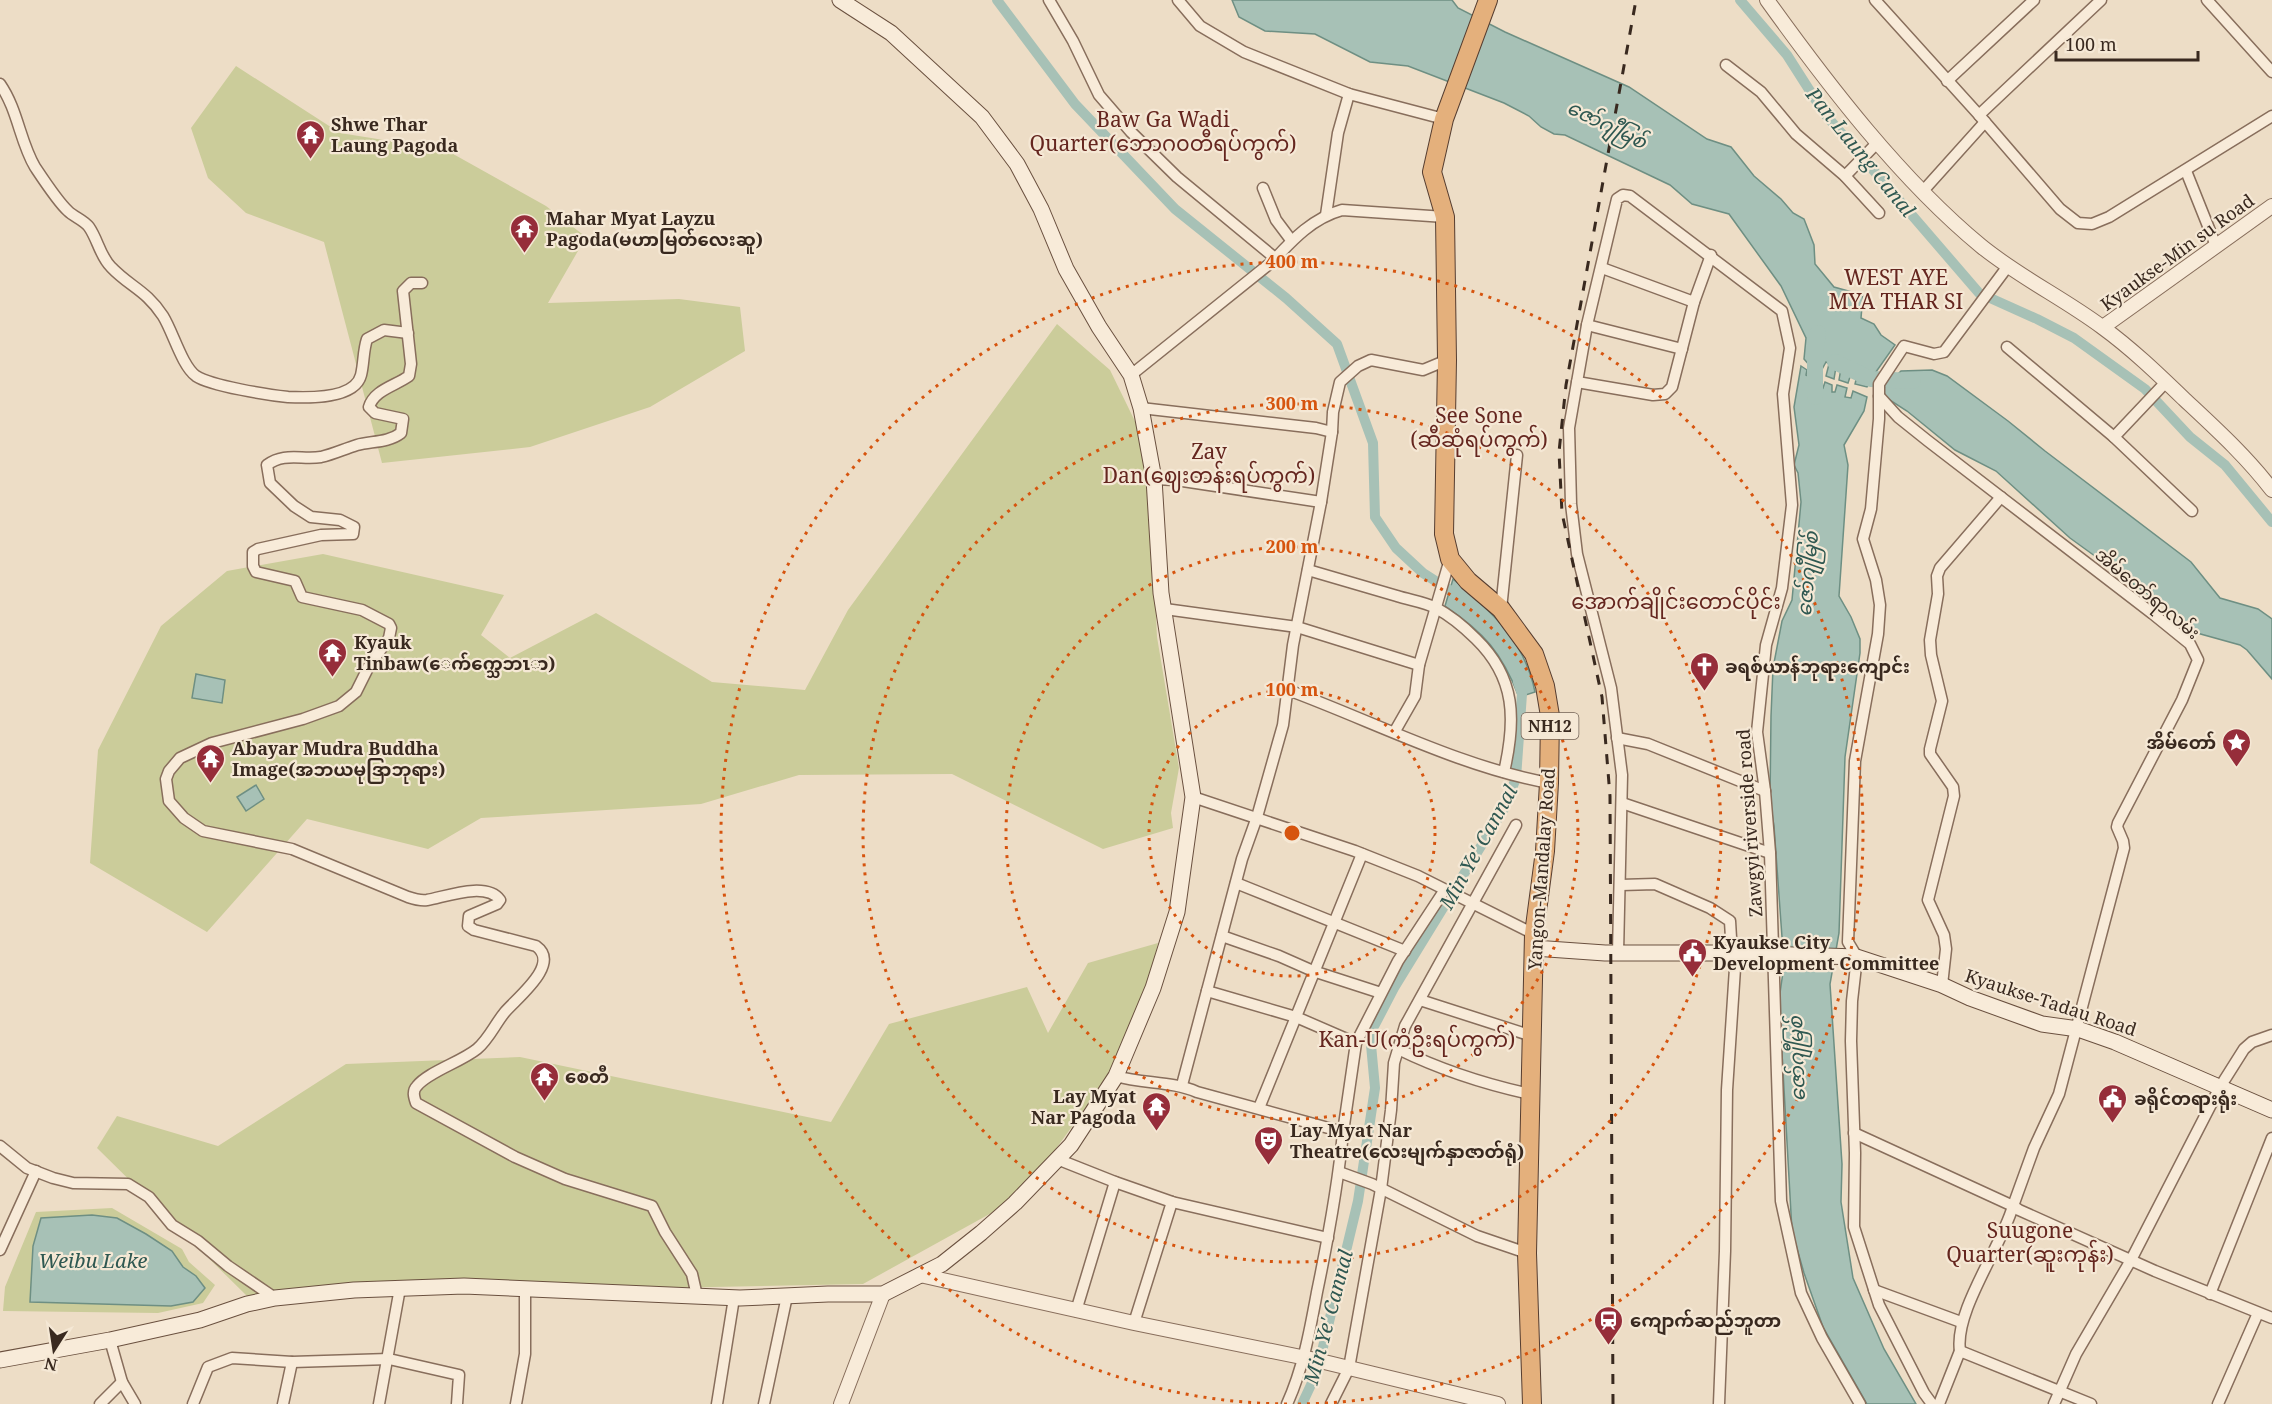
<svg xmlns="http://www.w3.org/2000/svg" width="2272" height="1404" font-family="'Noto Serif','Noto Sans Myanmar',serif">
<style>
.green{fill:#cbcc9a}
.water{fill:#a7c1b6;stroke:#6e8f83;stroke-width:1.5}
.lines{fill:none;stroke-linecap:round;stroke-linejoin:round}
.canal{stroke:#a7c1b6;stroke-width:10}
.river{stroke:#a7c1b6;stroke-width:16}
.minor-casing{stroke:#886e5c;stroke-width:13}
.tertiary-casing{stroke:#886e5c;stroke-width:16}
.secondary-casing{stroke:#6a503f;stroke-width:17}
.trunk-casing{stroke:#563d30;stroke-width:20}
.minor{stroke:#f8ebd9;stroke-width:10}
.tertiary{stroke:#f8ebd9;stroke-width:14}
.secondary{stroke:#f8ebd9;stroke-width:15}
.trunk{stroke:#e4b07c;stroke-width:18}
.rail{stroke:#39291f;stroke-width:3;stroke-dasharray:10 10;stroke-linecap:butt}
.ring{fill:none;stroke:#d6540e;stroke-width:3;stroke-dasharray:3 6}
.labels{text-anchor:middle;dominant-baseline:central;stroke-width:4.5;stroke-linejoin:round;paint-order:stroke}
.shield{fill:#f5e8d5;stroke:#716256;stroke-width:1.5}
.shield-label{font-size:16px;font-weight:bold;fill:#39291f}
.poi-label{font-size:18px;font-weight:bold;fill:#39291f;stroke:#f5e8d5;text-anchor:start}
.street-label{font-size:18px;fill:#39291f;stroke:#f5e8d5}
.water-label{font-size:20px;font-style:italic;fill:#2f5851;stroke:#f5e8d5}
.quarter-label{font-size:21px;fill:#65261f;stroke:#f5e8d5}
.centre{fill:#d6540e;stroke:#f5e8d5;stroke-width:3}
.ring-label{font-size:18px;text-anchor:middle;font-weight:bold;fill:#d6540e;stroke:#f5e8d5;stroke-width:4.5;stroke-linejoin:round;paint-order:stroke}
</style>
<rect width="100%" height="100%" fill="#edddc6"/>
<g class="green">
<path d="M236,66L340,133L446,150L546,206L586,237L548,303L679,299L740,307L745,351L650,407L530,447L382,463L324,242L246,213L208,178L191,128Z"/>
<path d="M1057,324L1110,370L1148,448L1157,637L1179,768L1171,813L1173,828L1103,849L952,774L799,775L701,804L481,818L428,849L307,819L207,932L90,863L98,750L161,626L227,571L323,554L504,595L481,635L510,658L596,613L712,682L805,690L848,610Z"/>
<path d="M1158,943L1135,1039L1022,1196L863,1284L247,1296L97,1148L117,1116L218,1146L346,1064L520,1057L831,1122L889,1024L1027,987L1048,1033L1088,963Z"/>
<path d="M112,1208L182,1249L189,1262L215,1285L203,1303L158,1313L3,1311L5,1287L36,1212Z"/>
</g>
<g class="water">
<path d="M1232,0H1452L1458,8L1505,32L1629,87L1707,139L1731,147L1754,176L1781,199L1793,213L1804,219L1814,245L1815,264L1834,287L1863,295L1861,318L1874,324L1881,335L1895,345L1871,379L1867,387L1855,384L1858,372L1852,371L1848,383L1839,380L1841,368L1836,367L1834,379L1826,376L1829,364L1826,362L1820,373L1814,369L1818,357L1813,354L1810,366L1804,359L1806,338L1781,286L1729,214L1692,204L1670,185L1565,135L1554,134L1541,127L1529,116L1504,103L1408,66L1370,62L1315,34L1265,31L1239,17Z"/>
<path d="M1801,366L1807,370L1806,375L1810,377L1812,374L1818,379L1817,384L1823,388L1825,382L1832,385V392H1835L1837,385L1847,388L1845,397L1851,398L1853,391L1867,397L1864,411L1844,445L1848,465L1839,596L1851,617L1860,639V653L1845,757L1839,933L1830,984L1842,1164L1841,1202L1853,1278L1884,1349L1916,1404H1867L1823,1327L1804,1273L1792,1231L1779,1000L1784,965L1774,826L1770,801L1771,716L1773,668L1782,621L1792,600L1801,502L1798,473L1794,465L1799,445L1794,407Z"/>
<path d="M1932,370L1947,376L2008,421L2045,451L2191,562L2220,598L2258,609L2272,619V679L2247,650L2240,645L2197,633L2168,609L2070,538L1996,471L1955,450L1907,411L1879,393L1901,371Z"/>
<path d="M1453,579C1491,611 1525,641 1535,692L1519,697C1502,653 1484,632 1445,606Z"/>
<path d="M196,674L225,680L222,703L192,698Z"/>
<path d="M256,785L264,799L246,811L237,797Z"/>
<path d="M92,1215L117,1218L146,1234L172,1251L183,1267L196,1276L205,1288L193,1302L171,1306L30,1302L33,1246L41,1218Z"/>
</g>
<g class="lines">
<g class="canal">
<path d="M997,0L1075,104L1175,209L1286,298L1337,344L1373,443L1375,517L1396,548L1423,573L1462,598"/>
<path d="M1740,0L1787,55L1824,113L1979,293L2037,319L2074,338L2145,389L2190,437L2225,465L2272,522"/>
<path d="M1302,1404L1317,1372L1358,1201L1375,1088L1370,1034L1394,988L1505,807L1516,778L1522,694L1518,682"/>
</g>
<g class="river">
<path d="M1835,362L1871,379L1913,381"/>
<path d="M1815,397V353L1818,333"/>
</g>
<defs>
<g id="minor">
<path d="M1049,0L1073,41L1099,95L1131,132L1177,177L1275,258"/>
<path d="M1178,0L1200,26L1244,52L1349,94L1444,119"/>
<path d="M1875,0L1979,115L2060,209L2078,223L2092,224L2109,217L2272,116"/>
<path d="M2207,0L2272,72"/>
<path d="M1726,65L1761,92L1796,134L1845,176L1879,213"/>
<path d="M1947,81L2034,0"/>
<path d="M0,84C18,110 20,142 35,167C43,179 58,202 68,211C74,217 84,220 89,227C98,240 100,256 111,267C130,287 146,290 163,316C173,332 182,366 196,376C211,386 269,395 288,397C309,398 355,399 361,375C364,363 363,351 367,339L384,330L408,333"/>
<path d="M1979,115L2101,0"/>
<path d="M2186,171L2216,246"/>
<path d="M1845,176L1878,142"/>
<path d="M1263,188L1276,220L1291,240"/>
<path d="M1923,191L1985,122"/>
<path d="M1326,215L1338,133L1349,94"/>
<path d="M422,283H411L403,291L411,364L409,376C395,386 374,390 369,407L375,413L403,419L401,433C388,443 371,441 357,445C344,449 334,454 321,457C302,460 284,452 267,465L270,483L294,506L311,517L340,520L354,527L353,534L321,535L258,549L253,552V566L256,572L295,581L302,597L362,610L389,624L391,628L389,638L369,666L356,692L339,706L303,719L212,743L180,758L169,771L166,779L169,801L184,818L203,831L292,849L408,897C414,899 420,901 427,900C445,897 486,881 500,900L497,904L469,916L468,926L474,930L536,946C561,964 518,997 505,1012C495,1024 489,1039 477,1049C461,1062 428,1072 417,1086C412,1091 414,1097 416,1103L515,1157L565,1179L652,1206L665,1232L692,1274L697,1296"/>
<path d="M1694,302L1711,255"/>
<path d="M1587,325L1682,349"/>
<path d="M2007,347L2114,437L2192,511"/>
<path d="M1131,375L1273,261C1293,239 1313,218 1342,210L1445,217"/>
<path d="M1577,382L1653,395L1665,394L1672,387L1694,302L1602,268"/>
<path d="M1879,396L1898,417L1928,441L2153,614L2190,644L2198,660L2182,700L2118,823L2117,827L2123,841L2124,848L2059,1094L2034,1148L2013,1206L2019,1210L2155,1271L2272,1318"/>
<path d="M1141,408L1316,428L1332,432"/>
<path d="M2114,437L2166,382"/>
<path d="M1154,479L1176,480L1321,502"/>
<path d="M1308,570C1338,579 1367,587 1397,596C1409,600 1425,602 1436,608C1451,616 1464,627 1476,639C1516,678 1516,720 1504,772"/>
<path d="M1165,609L1297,627L1419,665"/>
<path d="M1501,609L1517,455"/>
<path d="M1288,690C1372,721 1461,767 1549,783"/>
<path d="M1395,731L1415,696L1419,665L1450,559"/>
<path d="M1617,738L1648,744L1765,791"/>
<path d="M1193,797L1355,851L1418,876L1534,934"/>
<path d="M1622,803L1770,853"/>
<path d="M1236,883L1405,951"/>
<path d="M1621,885L1655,884L1710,908L1730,921L1731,938L1736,953L1727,1090L1725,1251L1719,1404"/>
<path d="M1222,936L1279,956L1313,971L1381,993"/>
<path d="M1618,953L1622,775L1611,688L1577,554L1571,504L1569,428L1587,325L1617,199L1623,195L1630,196L1782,311L1790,348L1783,394L1792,505L1782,588L1766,645L1757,732L1765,791L1770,853L1781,1201L1801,1293L1822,1338L1860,1404"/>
<path d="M1942,985L1946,949L1944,935L1928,900L1954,796L1953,787L1930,754V749L1942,701L1931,655L1930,640L1938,594L1937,576L1940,568L2001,497"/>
<path d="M1207,991L1296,1017L1356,1043"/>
<path d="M1420,1000L1532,1036"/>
<path d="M1398,1049C1441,1070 1484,1084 1530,1094"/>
<path d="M1116,1076C1143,1084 1172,1081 1197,1092L1343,1132C1338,1186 1328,1239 1317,1292C1310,1330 1303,1369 1287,1404"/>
<path d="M1182,1085L1242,859L1257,817L1283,725L1293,645L1321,502L1332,432L1333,412L1340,382L1358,366L1371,360L1423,370L1447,360"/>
<path d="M1259,1108L1362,854"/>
<path d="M1343,1132L1356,1043L1398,961L1444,891"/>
<path d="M1854,1133L2013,1206C2001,1248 1954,1311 1960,1351"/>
<path d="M0,1146L27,1168L53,1178L73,1183L128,1184L149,1197L172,1225L198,1241L228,1266L275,1298"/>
<path d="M1057,1159L1115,1182L1172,1202L1328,1238"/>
<path d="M1339,1172L1372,1184L1477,1236L1527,1253"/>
<path d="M0,1250L36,1171"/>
<path d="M1874,1290L1961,1322"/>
<path d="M2210,1294L2272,1138"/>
<path d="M1076,1311L1115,1182"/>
<path d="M1134,1323L1172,1202"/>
<path d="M110,1340L122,1382L135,1404"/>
<path d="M100,1404L122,1382"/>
<path d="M193,1404L208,1367L232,1358L292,1362L389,1359L459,1375L457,1404"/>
<path d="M283,1404L292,1362"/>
<path d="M379,1404L400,1288"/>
<path d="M516,1404L525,1354V1288"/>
<path d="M717,1404L734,1298"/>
<path d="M764,1404L787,1296"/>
<path d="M1331,1404L1349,1368L1381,1189L1391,1110L1394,1063L1405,1026L1516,825"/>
<path d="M1932,1404L1924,1393L1879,1305L1854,1227L1855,1153L1851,1041L1852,1001L1857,957L1848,942L1855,761L1878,634L1880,605L1876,580L1863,539L1871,509L1879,419V384L1904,346L1934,354L1944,352L2008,266"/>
<path d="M1939,1404L1960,1351L2091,1404"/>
<path d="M2054,1404L2076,1354L2131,1260L2220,1087L2244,1049L2252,1042L2272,1035"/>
<path d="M2218,1404L2258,1313"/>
</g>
<g id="tertiary">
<path d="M1767,0C1828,85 1901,180 1981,246C2019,277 2063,298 2102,327C2131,348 2158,374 2184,399C2215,428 2246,456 2272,490"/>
<path d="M2103,327L2272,206"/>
<path d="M920,1275L1134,1323L1316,1360L1498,1404"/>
<path d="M841,1404L883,1294"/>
</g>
<g id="secondary">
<path d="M1534,948L1605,953H1736L1857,957L1942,985L1970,998L2042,1024L2078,1029L2115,1042L2272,1110"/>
<path d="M0,1360L110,1340L200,1320L247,1304L275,1298L354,1290L464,1286L740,1298L828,1294H883L942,1264L981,1233L1015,1203L1071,1145L1116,1076L1153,988L1177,912L1193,797L1161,593L1154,479L1141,408L1131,375L1099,327L1066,269L1041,209L1017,164L982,117L891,33L840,0"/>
</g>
<path id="trunk" d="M1488,0L1444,119L1432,172L1445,217L1447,360L1444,534L1450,559L1468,581L1501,609L1534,654L1545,686L1550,716L1549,783L1545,851L1534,934L1527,1253L1532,1404"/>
</defs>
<use href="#minor" class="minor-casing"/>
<use href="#tertiary" class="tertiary-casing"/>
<use href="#secondary" class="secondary-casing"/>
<use href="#trunk" class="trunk-casing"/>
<use href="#minor" class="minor"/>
<use href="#tertiary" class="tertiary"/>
<use href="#secondary" class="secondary"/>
<use href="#trunk" class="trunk"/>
<path class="rail" d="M1613,1404L1610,796L1602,697L1562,513L1559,452L1566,385L1636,0"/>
</g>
<g class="ring">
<circle cx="1292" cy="833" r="143"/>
<circle cx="1292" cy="833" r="286"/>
<circle cx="1292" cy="833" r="429"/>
<path d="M1287 1404A571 571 0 1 1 1297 1404"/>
</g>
<defs>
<symbol id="temple-pin" viewBox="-11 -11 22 30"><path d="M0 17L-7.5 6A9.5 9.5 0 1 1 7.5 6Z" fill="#962d3a" stroke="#f5e8d5"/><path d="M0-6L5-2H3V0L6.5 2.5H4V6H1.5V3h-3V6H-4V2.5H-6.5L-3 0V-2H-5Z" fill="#fff"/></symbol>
<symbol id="church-pin" viewBox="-11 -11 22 30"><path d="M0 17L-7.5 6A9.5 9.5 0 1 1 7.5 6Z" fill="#962d3a" stroke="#f5e8d5"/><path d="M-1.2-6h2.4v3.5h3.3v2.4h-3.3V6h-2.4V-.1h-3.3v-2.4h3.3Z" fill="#fff"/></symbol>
<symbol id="sight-pin" viewBox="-11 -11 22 30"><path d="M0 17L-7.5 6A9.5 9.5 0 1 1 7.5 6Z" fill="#962d3a" stroke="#f5e8d5"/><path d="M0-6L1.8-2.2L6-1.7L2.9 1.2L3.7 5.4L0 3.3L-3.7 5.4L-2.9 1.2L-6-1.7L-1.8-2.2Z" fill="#fff"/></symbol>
<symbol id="civic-pin" viewBox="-11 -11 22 30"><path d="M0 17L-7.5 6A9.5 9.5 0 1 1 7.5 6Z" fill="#962d3a" stroke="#f5e8d5"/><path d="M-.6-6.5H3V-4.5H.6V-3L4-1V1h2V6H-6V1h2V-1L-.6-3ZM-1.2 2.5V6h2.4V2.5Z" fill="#fff"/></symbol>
<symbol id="theatre-pin" viewBox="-11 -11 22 30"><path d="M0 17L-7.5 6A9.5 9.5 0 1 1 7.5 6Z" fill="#962d3a" stroke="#f5e8d5"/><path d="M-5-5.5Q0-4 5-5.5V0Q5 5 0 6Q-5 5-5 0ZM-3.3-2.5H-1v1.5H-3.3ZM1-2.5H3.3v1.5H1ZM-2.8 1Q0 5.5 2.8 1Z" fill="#fff"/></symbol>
<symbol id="station-pin" viewBox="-11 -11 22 30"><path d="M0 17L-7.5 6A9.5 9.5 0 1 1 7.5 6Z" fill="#962d3a" stroke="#f5e8d5"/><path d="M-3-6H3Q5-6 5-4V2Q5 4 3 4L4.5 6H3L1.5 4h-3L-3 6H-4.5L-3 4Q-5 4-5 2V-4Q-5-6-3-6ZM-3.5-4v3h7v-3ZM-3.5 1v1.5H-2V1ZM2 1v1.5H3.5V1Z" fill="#fff"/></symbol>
</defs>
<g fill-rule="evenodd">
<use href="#temple-pin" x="294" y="118" width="33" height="45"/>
<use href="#temple-pin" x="508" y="212" width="33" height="45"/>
<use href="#temple-pin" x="316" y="636" width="33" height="45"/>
<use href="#church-pin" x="1688" y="650" width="33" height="45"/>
<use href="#sight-pin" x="2220" y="726" width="33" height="45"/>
<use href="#temple-pin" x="194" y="742" width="33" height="45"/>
<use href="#civic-pin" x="1676" y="936" width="33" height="45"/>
<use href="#temple-pin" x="528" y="1060" width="33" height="45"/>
<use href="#civic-pin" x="2096" y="1082" width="33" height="45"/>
<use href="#temple-pin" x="1140" y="1090" width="33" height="45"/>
<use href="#theatre-pin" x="1252" y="1124" width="33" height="45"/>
<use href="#station-pin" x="1592" y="1304" width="33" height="45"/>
</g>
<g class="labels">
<rect class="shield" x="1521.5" y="713" width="57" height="26" rx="4.5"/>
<g class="shield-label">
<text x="1550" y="726">NH12</text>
</g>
<g class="poi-label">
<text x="331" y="124">Shwe Thar<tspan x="331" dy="21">Laung Pagoda</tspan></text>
<text x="546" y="218">Mahar Myat Layzu<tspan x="546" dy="21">Pagoda(မဟာမြတ်လေးဆူ)</tspan></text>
<text x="354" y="642">Kyauk<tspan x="354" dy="21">Tinbaw(ေက်က္သေဘၤာ)</tspan></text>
<text x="1725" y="666">ခရစ်ယာန်ဘုရားကျောင်း</text>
<text x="2216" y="742" text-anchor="end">အိမ်တော်</text>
<text x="232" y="748">Abayar Mudra Buddha<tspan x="232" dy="21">Image(အဘယမုဒြာဘုရား)</tspan></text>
<text x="1713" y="942">Kyaukse City<tspan x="1713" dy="21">Development Committee</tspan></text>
<text x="565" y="1076">စေတီ</text>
<text x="1136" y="1096" text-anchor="end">Lay Myat<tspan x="1136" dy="21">Nar Pagoda</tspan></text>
<text x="2134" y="1098">ခရိုင်တရားရုံး</text>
<text x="1290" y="1130">Lay Myat Nar<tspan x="1290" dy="21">Theatre(လေးမျက်နှာဇာတ်ရုံ)</tspan></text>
<text x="1630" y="1320">ကျောက်ဆည်ဘူတာ</text>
</g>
<g class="street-label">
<text transform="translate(2177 252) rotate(-36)">Kyaukse-Min su Road</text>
<text transform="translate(2148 593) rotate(40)">အိမ်တော်ရာလမ်း</text>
<text transform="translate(1749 823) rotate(-94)">Zawgyi riverside road</text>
<text transform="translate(1541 869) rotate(-86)">Yangon-Mandalay Road</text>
<text transform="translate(2051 1002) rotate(18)">Kyaukse-Tadau Road</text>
</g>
<g class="water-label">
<text transform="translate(1607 124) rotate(26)">ဇော်ဂျီမြစ်</text>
<text transform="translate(1861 152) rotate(51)">Pan Laung Canal</text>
<text transform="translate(1807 574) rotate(-85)">ဇော်ဂျီမြစ်</text>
<text transform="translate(1478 847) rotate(-61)">Min Ye' Cannal</text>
<text transform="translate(1796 1059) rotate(-92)">ဇော်ဂျီမြစ်</text>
<text x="93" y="1260">Weibu Lake</text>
<text transform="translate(1328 1317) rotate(-75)">Min Ye' Cannal</text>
</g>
<g class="quarter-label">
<text x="1163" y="119">Baw Ga Wadi<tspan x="1163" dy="24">Quarter(ဘောဂ၀တီရပ်ကွက်)</tspan></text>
<text x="1896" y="277">WEST AYE<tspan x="1896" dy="24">MYA THAR SI</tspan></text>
<text x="1479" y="415">See Sone<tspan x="1479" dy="24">(ဆီဆုံရပ်ကွက်)</tspan></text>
<text x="1209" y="451">Zay<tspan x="1209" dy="24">Dan(ဈေးတန်းရပ်ကွက်)</tspan></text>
<text x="1676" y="601">အောက်ချိုင်းတောင်ပိုင်း</text>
<text x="1417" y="1039">Kan-U(ကံဦးရပ်ကွက်)</text>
<text x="2030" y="1230">Suugone<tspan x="2030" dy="24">Quarter(ဆူးကုန်း)</tspan></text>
</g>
</g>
<circle cx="1292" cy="833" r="9" class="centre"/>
<g class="ring-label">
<text x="1292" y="268">400 m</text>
<text x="1292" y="410">300 m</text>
<text x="1292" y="553">200 m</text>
<text x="1292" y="696">100 m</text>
</g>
<g transform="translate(54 1350) rotate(192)" stroke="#f5e8d5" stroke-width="4.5" paint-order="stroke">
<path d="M0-4.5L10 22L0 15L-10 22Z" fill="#39291f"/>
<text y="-9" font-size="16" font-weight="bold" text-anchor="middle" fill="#39291f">N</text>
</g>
<path d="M2056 51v9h142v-9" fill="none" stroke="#39291f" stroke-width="3"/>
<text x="2065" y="51" font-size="18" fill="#39291f" stroke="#f5e8d5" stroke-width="4.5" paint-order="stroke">100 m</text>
</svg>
